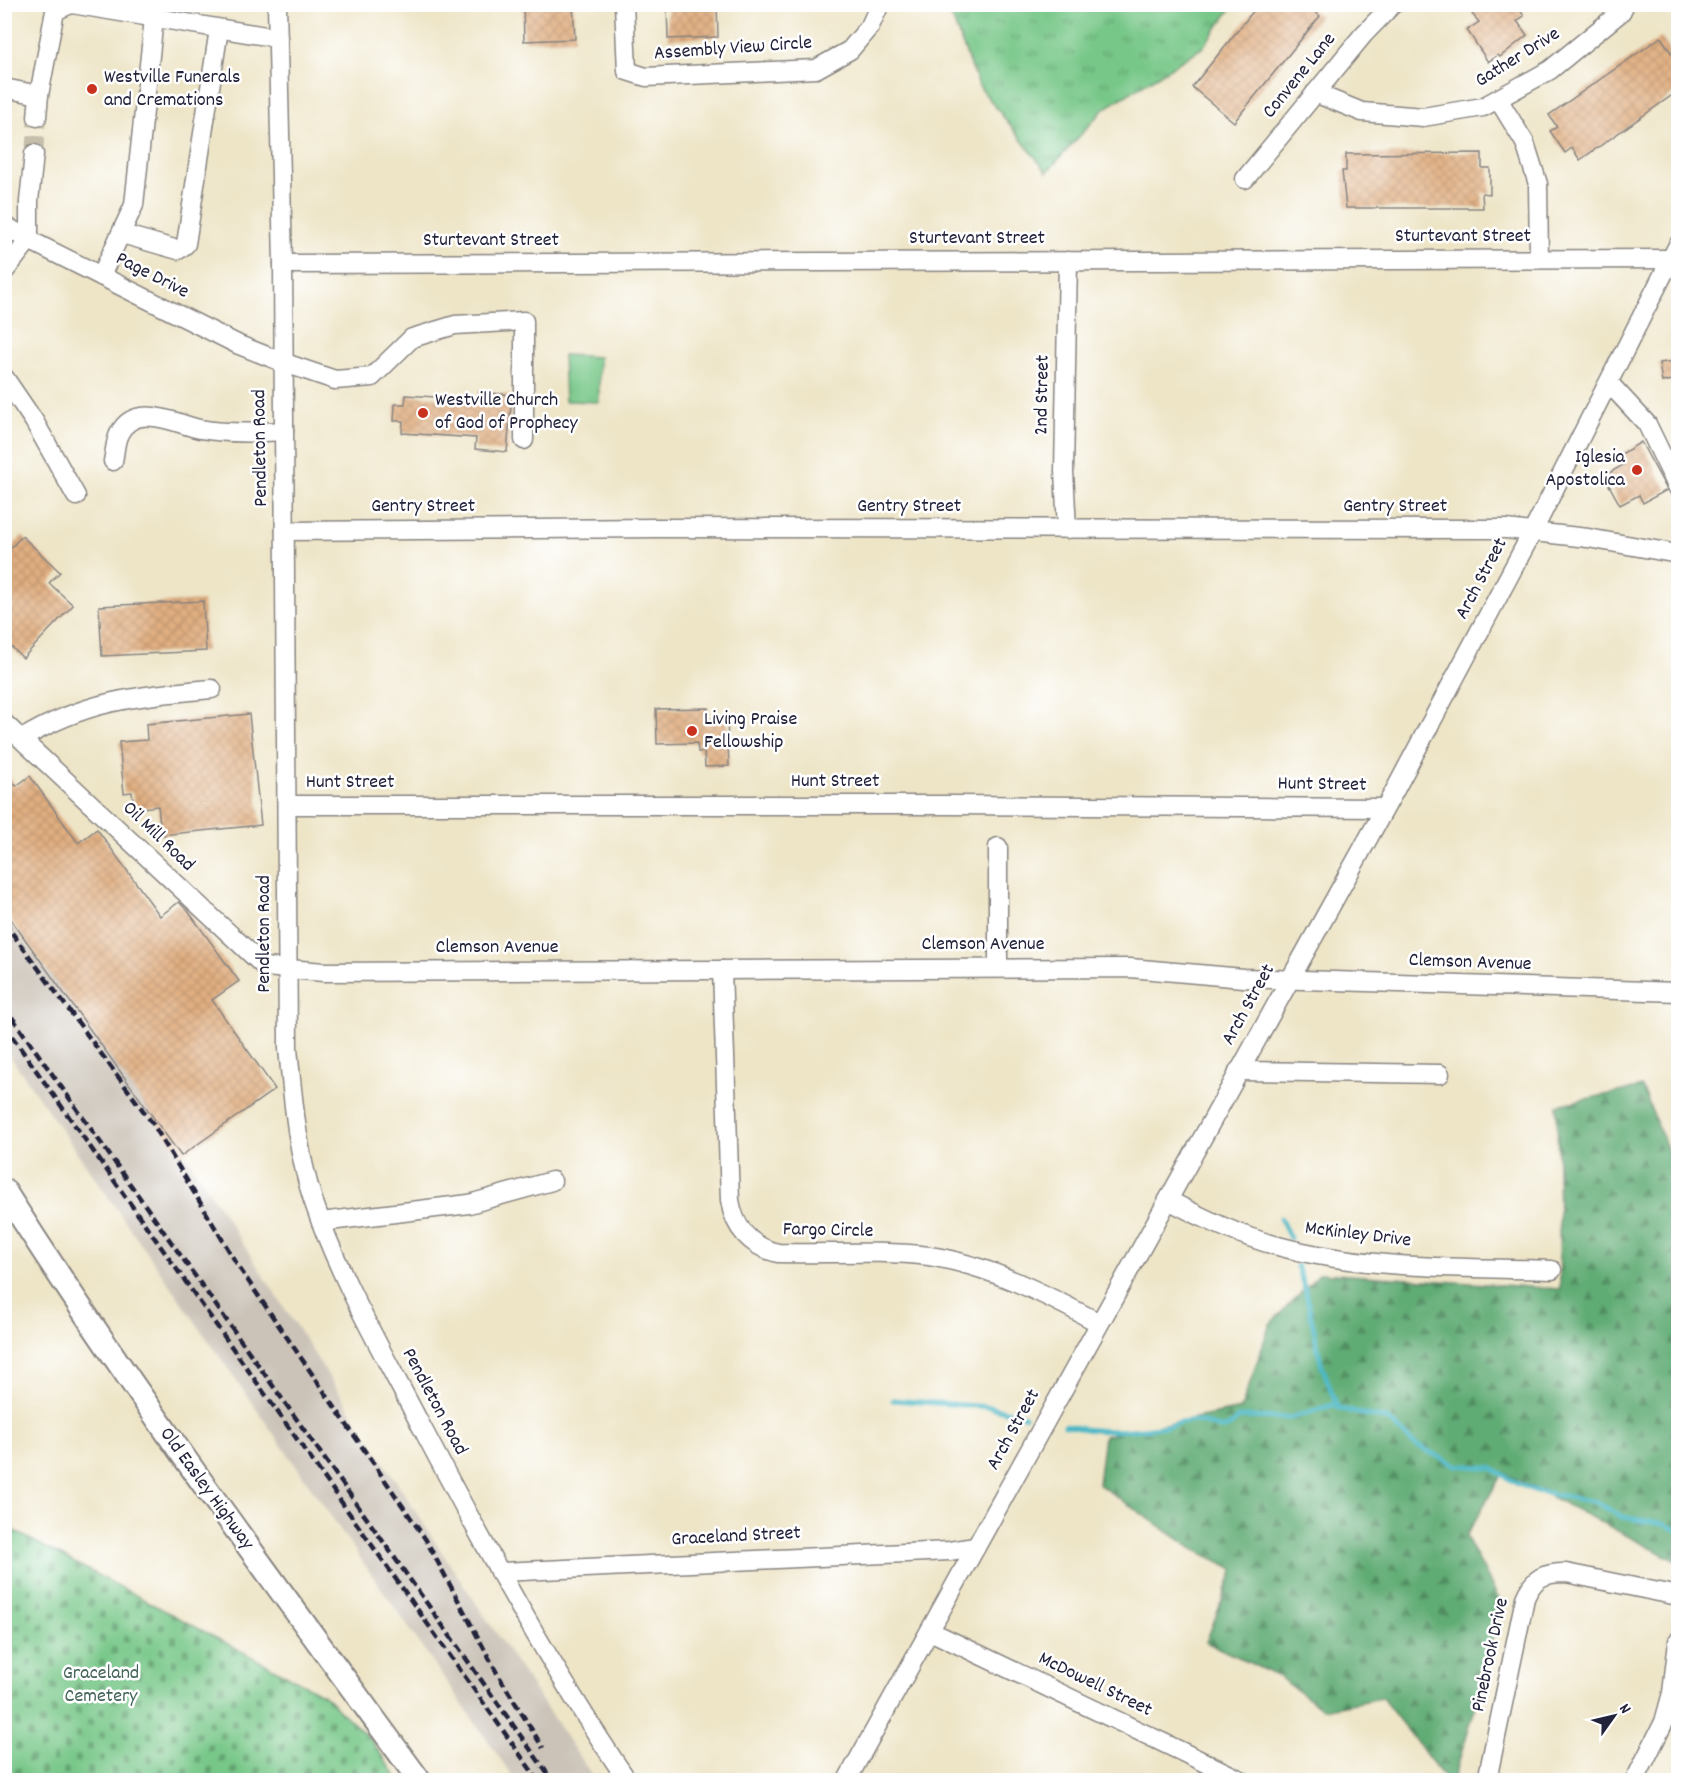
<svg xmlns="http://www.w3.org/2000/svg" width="1683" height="1785" font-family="Dekko,sans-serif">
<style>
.railway{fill:#cbc3b8}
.grass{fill:url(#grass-tufts);stroke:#4c7462;stroke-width:1.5}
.forest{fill:url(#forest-firs);stroke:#426758;stroke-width:1.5}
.cemetery{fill:url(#cemetery-stones);stroke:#4c7462;stroke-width:1.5}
.park{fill:#77c788;stroke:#4c7462;stroke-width:1.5}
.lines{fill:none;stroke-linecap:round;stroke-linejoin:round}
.stream{stroke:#4ab7c5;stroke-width:5}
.building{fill:url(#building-cross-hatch)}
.minor-tunnel{stroke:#c5beab;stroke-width:18;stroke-dasharray:18 9;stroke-linecap:butt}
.minor-casing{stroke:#888481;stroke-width:21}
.major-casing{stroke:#888481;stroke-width:26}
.minor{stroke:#fff;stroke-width:18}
.major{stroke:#fff;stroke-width:22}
.rail{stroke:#22223b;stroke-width:4.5;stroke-dasharray:9 4.5;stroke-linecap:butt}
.poi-dot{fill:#c8321e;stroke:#fff;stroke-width:2}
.labels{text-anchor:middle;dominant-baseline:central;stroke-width:5;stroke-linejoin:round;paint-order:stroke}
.street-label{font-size:20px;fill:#22223b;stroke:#fff}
.poi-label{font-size:20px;fill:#22223b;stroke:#fff;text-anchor:start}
.park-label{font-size:20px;fill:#44645a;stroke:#fff}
</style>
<defs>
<pattern id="grass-tufts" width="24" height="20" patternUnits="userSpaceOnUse" patternTransform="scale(1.5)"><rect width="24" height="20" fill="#77c788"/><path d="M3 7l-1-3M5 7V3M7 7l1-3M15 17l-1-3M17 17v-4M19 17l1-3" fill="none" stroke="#61a170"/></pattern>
<pattern id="forest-firs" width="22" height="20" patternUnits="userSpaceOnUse" patternTransform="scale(1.5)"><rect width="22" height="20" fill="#61ac74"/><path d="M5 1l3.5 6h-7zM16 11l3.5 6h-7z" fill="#508c60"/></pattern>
<pattern id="cemetery-stones" width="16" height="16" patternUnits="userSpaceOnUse" patternTransform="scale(1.5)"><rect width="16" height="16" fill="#77c788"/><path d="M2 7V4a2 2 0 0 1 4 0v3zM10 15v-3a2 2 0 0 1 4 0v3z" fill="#61a170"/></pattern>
<pattern id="building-cross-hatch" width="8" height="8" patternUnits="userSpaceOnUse" patternTransform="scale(1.5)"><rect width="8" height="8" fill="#e0ae80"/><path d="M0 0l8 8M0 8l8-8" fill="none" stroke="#c09570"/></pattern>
</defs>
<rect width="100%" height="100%" fill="#fff"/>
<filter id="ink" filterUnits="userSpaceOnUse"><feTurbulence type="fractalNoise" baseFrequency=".0167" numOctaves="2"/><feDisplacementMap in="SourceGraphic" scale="12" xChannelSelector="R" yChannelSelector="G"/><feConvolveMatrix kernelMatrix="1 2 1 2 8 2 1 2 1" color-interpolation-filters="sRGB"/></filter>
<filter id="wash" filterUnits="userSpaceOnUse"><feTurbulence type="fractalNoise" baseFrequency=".008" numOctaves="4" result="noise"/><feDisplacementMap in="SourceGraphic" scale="24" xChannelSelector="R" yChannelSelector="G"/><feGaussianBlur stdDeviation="1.35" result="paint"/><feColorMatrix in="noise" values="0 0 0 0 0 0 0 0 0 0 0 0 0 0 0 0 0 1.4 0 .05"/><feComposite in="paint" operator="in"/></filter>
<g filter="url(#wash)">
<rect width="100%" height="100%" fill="#eee5c7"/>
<path class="railway" d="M4,913L187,1157L449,1563L595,1780H515L5,1049Z"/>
<path class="grass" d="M955,4H1234V5L1202,48L1104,109L1047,172L979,86L950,13Z"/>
<path class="forest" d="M1642,1087L1678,1175V1562L1503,1472L1466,1536L1500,1601L1483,1683L1453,1780H1446L1382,1698L1323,1709L1279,1677L1206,1642L1234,1569L1193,1549L1098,1484L1104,1436L1241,1409L1270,1324L1320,1273L1560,1289L1557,1105Z"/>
<path class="cemetery" d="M5,1526L324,1695L371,1740L399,1780H5Z"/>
<path class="park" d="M563,355L599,357V402L565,401Z"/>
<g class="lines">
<g class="stream">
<path d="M1280,1218L1290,1238"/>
<path d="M1297,1266L1306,1292L1321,1363L1336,1404"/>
<path d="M893,1400L990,1407L1025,1416"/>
<path d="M1065,1425C1096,1434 1134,1431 1166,1426C1174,1425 1181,1421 1189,1421C1201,1419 1213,1429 1224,1428C1231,1427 1235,1421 1239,1417L1290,1418L1336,1404L1339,1408L1349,1411L1389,1420L1414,1444L1455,1465L1492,1468L1518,1484L1536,1491L1596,1502L1622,1517L1663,1524L1678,1530"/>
</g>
</g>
<g id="blocks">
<g class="building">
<path d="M523,4H573L575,39L524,41Z"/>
<path d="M667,4H717L718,37L668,39Z"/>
<path d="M1259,4H1306L1320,16L1234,122L1192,87Z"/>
<path d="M1486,4H1490L1495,11L1504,4H1516L1524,16L1517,21L1527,35L1500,57L1498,55L1488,62L1467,30L1479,22L1472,14Z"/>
<path d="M1661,37L1678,63V91L1580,160L1572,148L1565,153L1550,131L1557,127L1549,115Z"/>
<path d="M1482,153V168H1490V194L1482,193L1483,208H1346L1342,171H1346V154Z"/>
<path d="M1676,361L1678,379L1662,382L1659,363Z"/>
<path d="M479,392L512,395L507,452L475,449L476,438L402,433L403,421H394L395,404H405L406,395L479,400Z"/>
<path d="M1641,442L1667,490L1643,503L1639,495L1620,505L1604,476L1623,465L1618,456Z"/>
<path d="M22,536L60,572L49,583L73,605L23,658L4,640V555Z"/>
<path d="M203,601L206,651L102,656L99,606Z"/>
<path d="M708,708V719H727L729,766L705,767L704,752H698L697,743L657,744L656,709Z"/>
<path d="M249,714L261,825L161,835L158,806L134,809L132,792L124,793L119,742L147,740L146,724Z"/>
<path d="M4,770L16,786L30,776L78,843L97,829L160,916L179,902L188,911L239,981L212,1000L275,1089L181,1156L4,910Z"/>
</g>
</g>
</g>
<g filter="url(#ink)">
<use href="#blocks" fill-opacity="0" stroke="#888481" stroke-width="1.5"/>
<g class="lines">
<path class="minor-tunnel" d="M34,154L37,117"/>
<defs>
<g id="minor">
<path d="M72,4L278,38"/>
<path d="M277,4L283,264L288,1048C293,1100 297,1151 313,1200C339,1277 381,1349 418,1420C483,1544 549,1665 627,1780"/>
<path d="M624,4L627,71L646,77L816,69L850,50L870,26L880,4"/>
<path d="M4,88L39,95L55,11L71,4"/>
<path d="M1315,93L1362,112L1423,117L1483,107L1550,70L1621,12L1625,4"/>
<path d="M1498,99L1525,143L1538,184L1539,259"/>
<path d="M37,117L39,95"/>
<path d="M1245,179L1363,35L1393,4"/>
<path d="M4,225L29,240L239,345L282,362L335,380L372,377L412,338L455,325L524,321V440"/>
<path d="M122,234L178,250L186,244L219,29"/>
<path d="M283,264L1671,259"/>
<path d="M4,272L29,240V201L34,154"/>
<path d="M101,276L134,205L154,18"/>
<path d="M4,377L34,421L76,496"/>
<path d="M1609,383L1647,424L1678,488"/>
<path d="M113,461C115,453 115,441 119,434C135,401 176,424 200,429C228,434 256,433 284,431"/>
<path d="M1067,529L1064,471L1068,261"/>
<path d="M285,531L658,528L1506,529L1588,538L1678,554"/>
<path d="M4,723L265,967L324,972L1130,968L1243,978L1678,992"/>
<path d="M22,739C86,700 138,696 212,689"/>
<path d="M287,805H950L1384,808"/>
<path d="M998,967V847"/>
<path d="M722,970L730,1200C734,1228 751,1247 778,1253C828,1254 880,1250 929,1256C989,1265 1047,1295 1099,1323"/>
<path d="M1238,1071L1440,1074"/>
<path d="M1168,1200C1203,1218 1239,1236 1278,1246C1366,1270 1461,1267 1552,1270"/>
<path d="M321,1222L469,1204L552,1181"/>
<path d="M499,1572L949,1551L975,1547"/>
<path d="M930,1631L1241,1780"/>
<path d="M847,1780L1395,790L1533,531L1678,245"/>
<path d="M1487,1780L1525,1598C1534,1577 1544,1573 1566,1573L1678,1596"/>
<path d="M1635,1780L1664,1722L1672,1693L1678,1641"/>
</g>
<path id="major" d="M4,1190C133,1394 277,1586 419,1780"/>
</defs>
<use href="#minor" class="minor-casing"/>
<use href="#major" class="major-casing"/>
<use href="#minor" class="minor"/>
<use href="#major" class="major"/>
<g class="rail">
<path d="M4,922L153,1124L240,1269L426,1540L497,1673L543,1748"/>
<path d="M4,1006L552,1780"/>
<path d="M4,1025L538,1780"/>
</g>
</g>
</g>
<g class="poi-dot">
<circle cx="92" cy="89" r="6"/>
<circle cx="423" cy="413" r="6"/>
<circle cx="1637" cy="470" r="6"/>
<circle cx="692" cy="731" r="6"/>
</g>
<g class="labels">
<g class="street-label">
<text transform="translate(733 49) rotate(-4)">Assembly View Circle</text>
<text transform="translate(1518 58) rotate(-32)">Gather Drive</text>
<text transform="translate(1300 76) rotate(-51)">Convene Lane</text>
<text x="1463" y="237">Sturtevant Street</text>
<text x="977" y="239">Sturtevant Street</text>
<text x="491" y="241">Sturtevant Street</text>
<text transform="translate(152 276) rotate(27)">Page Drive</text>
<text transform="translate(1043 395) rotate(-89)">2nd Street</text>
<text transform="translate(261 448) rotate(-91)">Pendleton Road</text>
<text x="423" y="507">Gentry Street</text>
<text x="909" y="507">Gentry Street</text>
<text x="1395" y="507">Gentry Street</text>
<text transform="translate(1482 579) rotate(-62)">Arch Street</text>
<text x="835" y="782">Hunt Street</text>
<text x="350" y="783">Hunt Street</text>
<text transform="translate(1322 785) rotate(1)">Hunt Street</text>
<text transform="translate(158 837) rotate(44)">Oil Mill Road</text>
<text transform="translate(265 934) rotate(-90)">Pendleton Road</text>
<text x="983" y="945">Clemson Avenue</text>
<text x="497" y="948">Clemson Avenue</text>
<text transform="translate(1470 963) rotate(2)">Clemson Avenue</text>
<text transform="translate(1249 1005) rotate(-61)">Arch Street</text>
<text transform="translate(828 1231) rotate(1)">Fargo Circle</text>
<text transform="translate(1358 1235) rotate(7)">McKinley Drive</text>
<text transform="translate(434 1402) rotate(62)">Pendleton Road</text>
<text transform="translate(1014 1430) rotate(-61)">Arch Street</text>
<text transform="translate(206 1489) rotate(54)">Old Easley Highway</text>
<text transform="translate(736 1537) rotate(-3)">Graceland Street</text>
<text transform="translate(1491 1655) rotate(-78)">Pinebrook Drive</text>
<text transform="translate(1095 1685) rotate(26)">McDowell Street</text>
</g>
<g class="poi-label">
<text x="104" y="78">Westville Funerals<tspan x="104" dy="23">and Cremations</tspan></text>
<text x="435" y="401">Westville Church<tspan x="435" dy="23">of God of Prophecy</tspan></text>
<text x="1625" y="458" text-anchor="end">Iglesia<tspan x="1625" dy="23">Apostolica</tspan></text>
<text x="704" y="720">Living Praise<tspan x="704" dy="23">Fellowship</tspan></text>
</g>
<g class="park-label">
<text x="101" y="1674">Graceland<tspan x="101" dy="23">Cemetery</tspan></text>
</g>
</g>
<rect width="1683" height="1785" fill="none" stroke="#fff" stroke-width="24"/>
<g transform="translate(1614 1716) rotate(56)" stroke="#ffffff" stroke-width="4.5" paint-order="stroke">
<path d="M0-4.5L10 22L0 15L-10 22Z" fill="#22223b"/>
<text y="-9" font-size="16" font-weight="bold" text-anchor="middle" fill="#22223b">N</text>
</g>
</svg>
